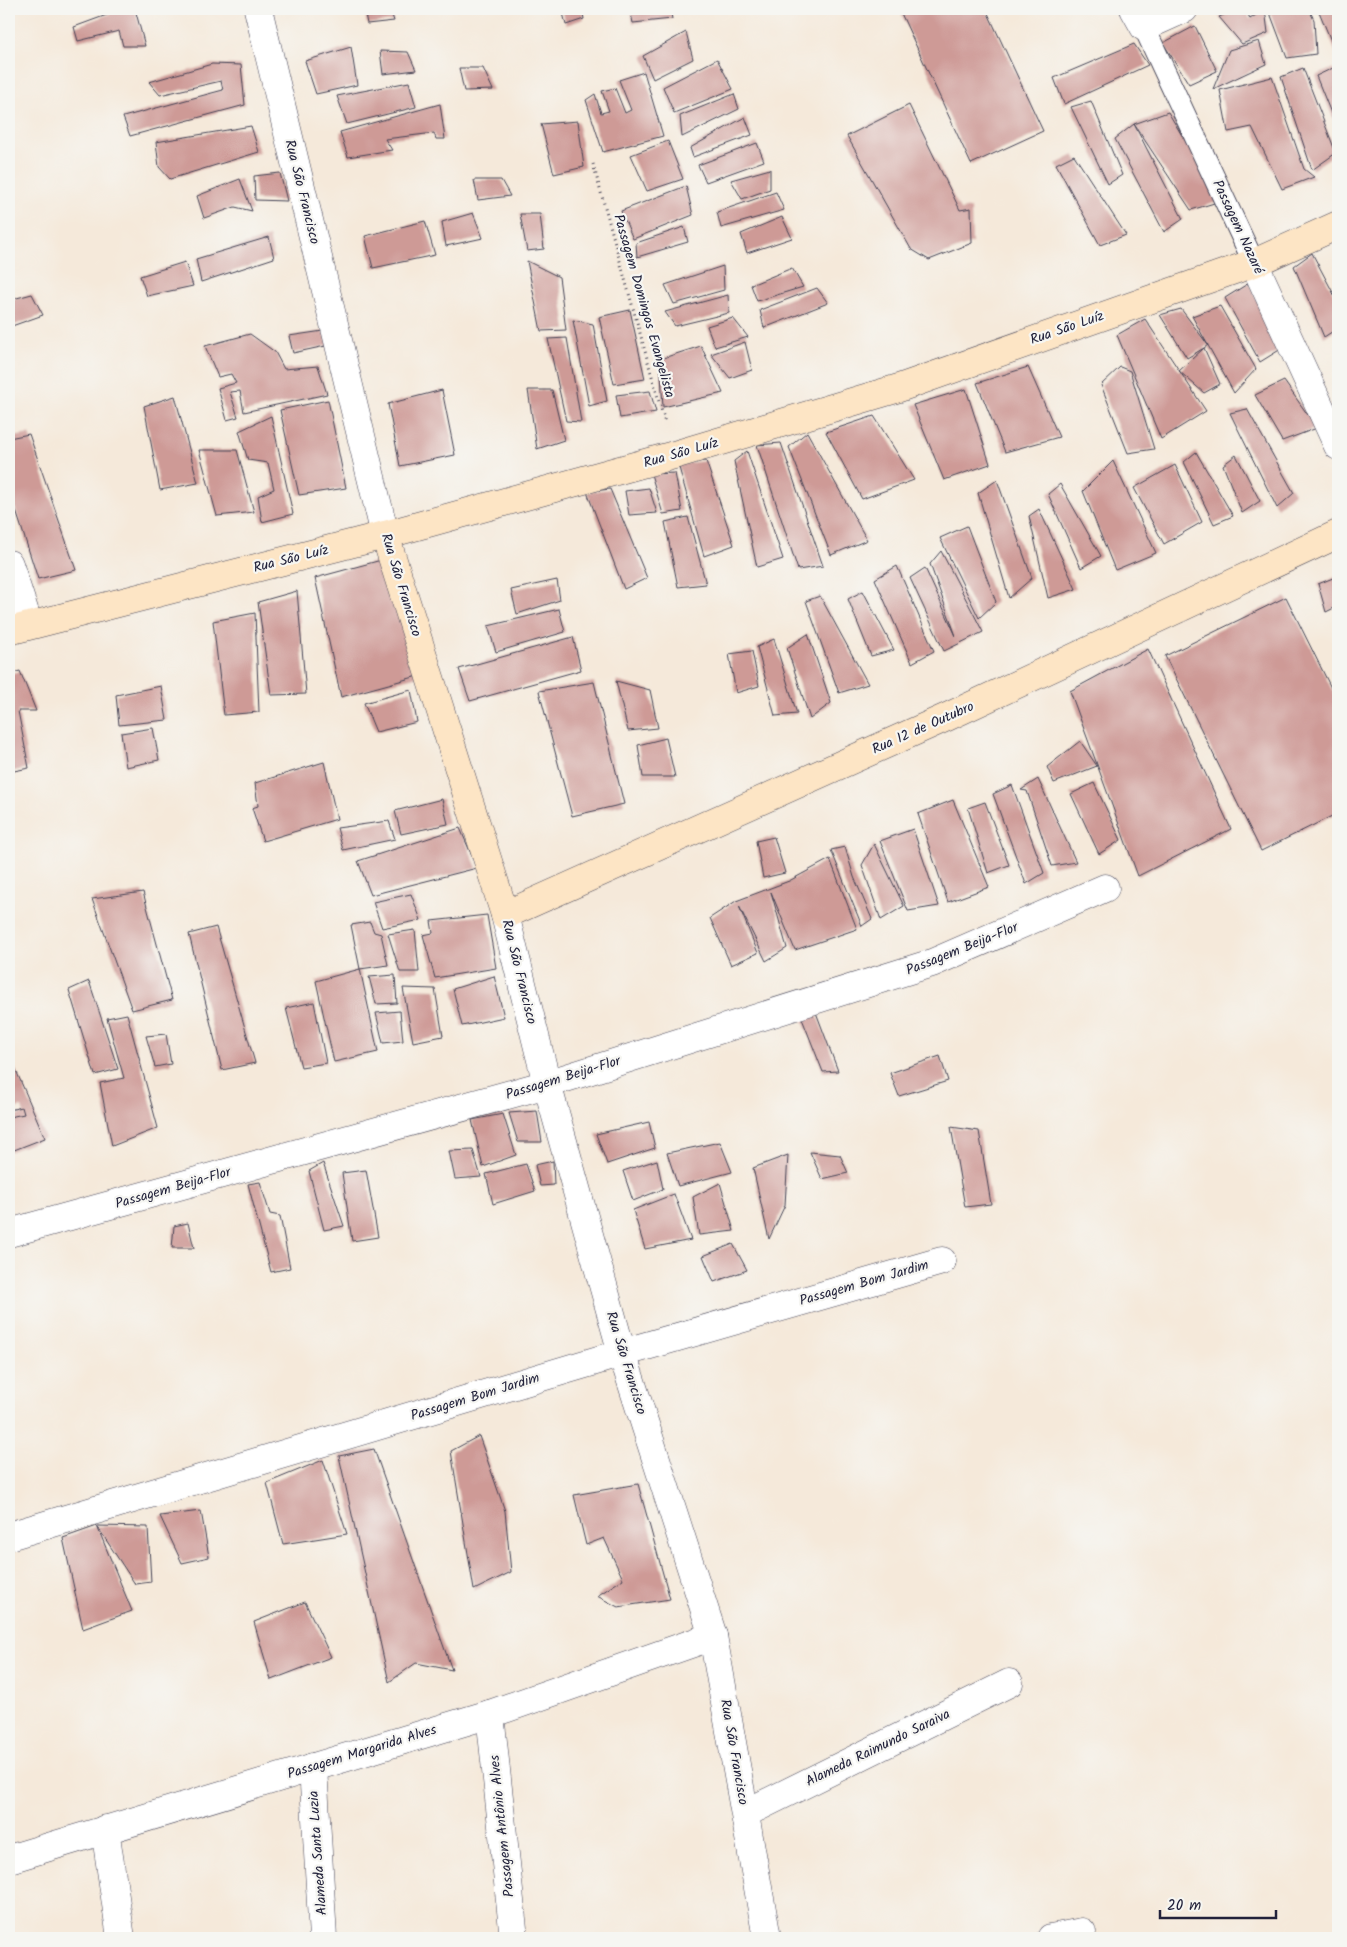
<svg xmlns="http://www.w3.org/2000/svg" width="1347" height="1947" font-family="Kalam,sans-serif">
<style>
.building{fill:#ce9a96}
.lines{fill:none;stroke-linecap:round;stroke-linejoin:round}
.lane-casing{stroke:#424053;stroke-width:23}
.street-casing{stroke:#424053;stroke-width:29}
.secondary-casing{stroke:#424053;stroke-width:29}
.path{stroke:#424053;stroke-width:3;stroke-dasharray:1 4;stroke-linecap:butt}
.lane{stroke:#fff;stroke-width:21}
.street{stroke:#fff;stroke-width:28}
.secondary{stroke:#fde5c5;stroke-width:28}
.labels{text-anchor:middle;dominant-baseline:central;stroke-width:4.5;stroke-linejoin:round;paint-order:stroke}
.street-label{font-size:14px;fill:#22223b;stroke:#f6f6f2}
</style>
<rect width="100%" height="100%" fill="#f6f6f2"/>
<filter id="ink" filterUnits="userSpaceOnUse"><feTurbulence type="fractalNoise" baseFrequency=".02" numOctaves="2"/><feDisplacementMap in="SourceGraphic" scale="10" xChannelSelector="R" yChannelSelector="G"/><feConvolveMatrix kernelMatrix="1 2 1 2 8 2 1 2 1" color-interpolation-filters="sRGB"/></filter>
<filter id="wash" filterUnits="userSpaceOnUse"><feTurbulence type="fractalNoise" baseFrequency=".0096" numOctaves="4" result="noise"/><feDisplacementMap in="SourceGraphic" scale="20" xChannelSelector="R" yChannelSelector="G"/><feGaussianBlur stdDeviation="1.12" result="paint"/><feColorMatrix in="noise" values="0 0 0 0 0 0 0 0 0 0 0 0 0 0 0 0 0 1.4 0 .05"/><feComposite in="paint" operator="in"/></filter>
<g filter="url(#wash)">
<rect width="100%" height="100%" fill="#f5e9da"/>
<g id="blocks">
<g class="building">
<path d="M123,9H135L145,46H123L119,31L78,41L74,27Z"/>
<path d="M364,9H390L394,21L367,24Z"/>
<path d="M562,9H582L584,19L566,25Z"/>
<path d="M630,9H670L672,19L633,23Z"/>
<path d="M899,9H986L1043,131L971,164Z"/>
<path d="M1238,9H1246L1250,19L1265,9L1268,33L1242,44L1219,17Z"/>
<path d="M1280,9H1309L1314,20L1316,54L1287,58L1270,13Z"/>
<path d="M1318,9H1338V58Z"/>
<path d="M1195,26L1217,71L1189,84L1163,43Z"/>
<path d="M686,32L693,59L653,79L643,56Z"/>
<path d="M1259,41L1266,64L1213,89L1229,50Z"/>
<path d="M1134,44L1148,65L1064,104L1054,78Z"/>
<path d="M351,47L357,85L316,94L305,61Z"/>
<path d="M380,51L408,52L416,70L383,74Z"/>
<path d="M717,59L733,89L674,113L663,87Z"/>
<path d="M212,64L241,65L245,105L130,136L123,117L223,90L221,81L160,95L149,82Z"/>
<path d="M459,68H483L493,90L464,91Z"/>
<path d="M1303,68L1336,153L1312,170L1281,77Z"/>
<path d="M1333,68L1338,81V122L1335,123L1316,76Z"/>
<path d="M644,72L663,136L603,152L586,100L595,94L601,113L609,111L602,91L615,88L625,113L631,110L619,80Z"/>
<path d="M1272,77L1304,169L1314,177L1282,189L1252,127L1228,132L1220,90Z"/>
<path d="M409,82L416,107L347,124L337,96Z"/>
<path d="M734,94L739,109L682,137L680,116Z"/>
<path d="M1091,101L1122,175L1108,184L1071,107Z"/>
<path d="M440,104L445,139H436L434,133L385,139L392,150L348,157L340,132Z"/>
<path d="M909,105L960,210L971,208L972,243L929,260L911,249L847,136Z"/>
<path d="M1168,112L1221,201L1191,210L1134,124L1183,219L1164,232L1115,139L1134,124Z"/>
<path d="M745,117L752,135L693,157L690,148Z"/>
<path d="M578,121L584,167L554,174L541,124Z"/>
<path d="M251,126L259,152L170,179L159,167L156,142Z"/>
<path d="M668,141L683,179L647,191L631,155Z"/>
<path d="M757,143L764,161L706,182L698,165Z"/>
<path d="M1074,155L1126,235L1100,245L1056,164Z"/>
<path d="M770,169V189L742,199L731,180Z"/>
<path d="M280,173L287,201L255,200L254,176Z"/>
<path d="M240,179L252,211L235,207L204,218L197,196Z"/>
<path d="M474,180H501L510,196L478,200Z"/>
<path d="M686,186L693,215L633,239L621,211Z"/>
<path d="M776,192L784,210L721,228L717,212Z"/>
<path d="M473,213L483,238L446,246L442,222Z"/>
<path d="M520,214H540L544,249L527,251Z"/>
<path d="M782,217L792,238L747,253L741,234Z"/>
<path d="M425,221L435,255L373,268L365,236Z"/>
<path d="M684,227L688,242L637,257L636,243Z"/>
<path d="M269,237L274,258L201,282L196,259Z"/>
<path d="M1312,253L1338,302V328L1324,337L1294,266Z"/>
<path d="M527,261L559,277L566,330L541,331Z"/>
<path d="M185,262L193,286L147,296L140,276Z"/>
<path d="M723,266L724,290L674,304L665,285Z"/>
<path d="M792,268L803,287L757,301L751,285Z"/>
<path d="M1249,283L1281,349L1260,362L1225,298Z"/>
<path d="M817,288L828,303L764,328L760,310Z"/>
<path d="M32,294L43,315L9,327V300Z"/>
<path d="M728,295L729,313L675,326L665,312Z"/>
<path d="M1220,306L1256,369L1234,393L1192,316Z"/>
<path d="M1181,309L1208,345L1204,348L1220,384L1204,393L1179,371L1204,348L1187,358L1160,315Z"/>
<path d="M630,310L645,379L614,384L599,317Z"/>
<path d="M733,318L748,337L715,347L707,326Z"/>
<path d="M1145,319L1206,411L1161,439L1117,335Z"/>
<path d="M573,320L593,324L607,401L589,406Z"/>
<path d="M323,331L330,345L293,353L289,336Z"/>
<path d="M250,334L275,352L284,369L318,366L327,394L244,412L240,391L230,392L238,417L227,420L218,388L236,383L231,374L218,377L205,346Z"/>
<path d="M567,338L581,422L566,421L548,339Z"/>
<path d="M745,342L752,370L730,378L711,354Z"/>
<path d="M701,346L723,393L663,407L660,359Z"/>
<path d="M1028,367L1059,437L1005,452L977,383Z"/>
<path d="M1120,367L1130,371L1154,449L1128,453L1101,385Z"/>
<path d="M1284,381L1317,428L1282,441L1255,395Z"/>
<path d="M966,389L990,464L944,480L913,405Z"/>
<path d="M442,390L455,455L400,466L388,404Z"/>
<path d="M528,390H552L564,440L537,449Z"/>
<path d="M650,391L656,412L620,418L616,395Z"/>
<path d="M175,396L198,483L160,490L144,406Z"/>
<path d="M328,400L346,488L299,495L280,410Z"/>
<path d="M1247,409L1294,493L1277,508L1230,413Z"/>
<path d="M271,416L293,514L262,522L258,496L274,489L268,463L248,460L239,431Z"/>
<path d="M874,416L914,480L862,499L826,432Z"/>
<path d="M807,432L867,540L831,555L789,447Z"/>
<path d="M29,434L76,570L38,579L9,489V438Z"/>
<path d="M781,443L823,566L798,570L757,445Z"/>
<path d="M199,450H237L254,512L217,516Z"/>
<path d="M747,451L783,559L757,567L734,461Z"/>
<path d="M1196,452L1233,516L1214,524L1184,462Z"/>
<path d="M1236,455L1260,501L1242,513L1223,465Z"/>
<path d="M706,461L734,545L704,556L678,464Z"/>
<path d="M1113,461L1156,553L1115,570L1083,491Z"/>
<path d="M1175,465L1202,522L1164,544L1134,488Z"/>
<path d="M675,473L682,511L663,514L651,474Z"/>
<path d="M997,480L1032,578L1009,598L978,493Z"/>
<path d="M1060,484L1101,556L1081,568L1048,494Z"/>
<path d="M649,488L657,513L629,515L625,491Z"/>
<path d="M610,489L647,578L624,589L587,492Z"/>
<path d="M1039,509L1076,589L1048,598L1029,516Z"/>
<path d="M688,517L706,584L678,587L665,522Z"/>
<path d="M967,526L996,602L979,618L940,538Z"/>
<path d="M941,551L983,632L944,651L910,578L925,568L956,636L930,564Z"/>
<path d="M385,559L418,676L341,697L315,578Z"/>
<path d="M897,566L934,651L912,663L875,579Z"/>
<path d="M1338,576V606L1326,612L1318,584Z"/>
<path d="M557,580L560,600L517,614L511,590Z"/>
<path d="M297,591L306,694L271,695L258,602Z"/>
<path d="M863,591L894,650L871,656L848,599Z"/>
<path d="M820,596L868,684L839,693L806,601Z"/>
<path d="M1286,597L1338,702V813L1261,851L1165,656Z"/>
<path d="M559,609L565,632L496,652L488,626Z"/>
<path d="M255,613L259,712L224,715L213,621Z"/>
<path d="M808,634L831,703L810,719L787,648Z"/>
<path d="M573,637L581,670L470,701L459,669Z"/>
<path d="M774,639L797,714L775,716L757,647Z"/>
<path d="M1148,649L1231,829L1138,876L1070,691Z"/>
<path d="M752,651L759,686L736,693L729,654Z"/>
<path d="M20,671L36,711H18L29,768L9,772V674Z"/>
<path d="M616,681L650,690L658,728L628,731Z"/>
<path d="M594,682L624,804L572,816L539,691Z"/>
<path d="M161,686L167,720L119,725L116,695Z"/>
<path d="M411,690L417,722L376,732L364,703Z"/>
<path d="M153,728L159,760L126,767L121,733Z"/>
<path d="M666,738L675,777H643L638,745Z"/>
<path d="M1080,741L1097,766L1054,783L1047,767Z"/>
<path d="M324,762L337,819L263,841L252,808L258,806L255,783Z"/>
<path d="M1038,779L1076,862L1052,866L1027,791L1021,790Z"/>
<path d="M1094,783L1121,840L1099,854L1071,794Z"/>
<path d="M1012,785L1044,873L1026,884L993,794Z"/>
<path d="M442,799L448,824L401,834L395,811Z"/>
<path d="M953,800L989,887L948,902L918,814Z"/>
<path d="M985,802L1009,865L988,873L968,808Z"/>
<path d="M389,821L395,839L343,850L337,828Z"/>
<path d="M460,828L477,868L371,895L358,861Z"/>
<path d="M913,829L939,906L908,911L880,841Z"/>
<path d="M774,837L785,873L763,878L756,841Z"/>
<path d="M874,844L904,906L881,920L862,865Z"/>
<path d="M845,847L854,877L872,919L862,926L831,850Z"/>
<path d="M830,859L857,929L795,950L771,892L787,948L766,961L739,906L758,953L731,965L710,918L736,901L789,881Z"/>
<path d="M143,892L172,1000L132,1010L92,899Z"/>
<path d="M411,894L421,920L382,928L373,902Z"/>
<path d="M487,915L496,968L435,978L423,935L433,933L431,921Z"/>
<path d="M370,922L374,932L381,934L388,965L360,969L378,1052L334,1062L316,981L360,969L351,925Z"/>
<path d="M216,927L255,1063L222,1070L189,934Z"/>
<path d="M415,930L419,972H400L388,934Z"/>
<path d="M395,975L397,1003L376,1004L369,977Z"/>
<path d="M494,976L504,1017L462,1026L453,989Z"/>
<path d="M89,981L118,1069L95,1075L69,990Z"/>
<path d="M403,988L435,989L443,1036L413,1042Z"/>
<path d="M314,1002L326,1063L301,1067L286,1008Z"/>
<path d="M814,1007L838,1071L823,1072L801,1016Z"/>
<path d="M400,1011L403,1041L383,1043L376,1013Z"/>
<path d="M127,1014L158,1128L112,1146L100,1083L124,1078L107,1018Z"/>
<path d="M166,1034L171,1064L155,1067L146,1036Z"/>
<path d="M940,1056L948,1081L899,1096L890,1073Z"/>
<path d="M15,1068L45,1138L9,1152V1117L24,1114L22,1107L9,1110V1070Z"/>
<path d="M537,1111L542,1142H518L509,1113Z"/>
<path d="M503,1114L516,1155L483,1167L472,1120Z"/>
<path d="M649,1122L655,1148L607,1164L596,1134Z"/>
<path d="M951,1127L979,1131L991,1204L965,1207Z"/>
<path d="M720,1142L732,1172L678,1186L667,1153Z"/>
<path d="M473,1150L481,1177L455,1179L449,1151Z"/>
<path d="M810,1152L840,1155L848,1173L822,1179Z"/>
<path d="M788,1155L785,1205L769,1239L753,1168Z"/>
<path d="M657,1160L663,1189L633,1201L623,1171Z"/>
<path d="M553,1161L554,1185L540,1186L535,1165Z"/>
<path d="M323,1163L344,1226L324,1230L309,1171Z"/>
<path d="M526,1164L535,1191L493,1204L486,1174Z"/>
<path d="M366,1170L378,1237L352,1241L342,1173Z"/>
<path d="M260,1182L270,1214L280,1216L290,1268L271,1272L248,1184Z"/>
<path d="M720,1183L734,1231L699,1235L693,1197Z"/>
<path d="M674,1194L691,1240L645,1249L633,1210Z"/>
<path d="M188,1223L194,1248H172L174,1226Z"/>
<path d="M733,1244L747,1270L714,1282L703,1256Z"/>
<path d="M479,1436L505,1511L511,1572L474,1590L451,1451Z"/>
<path d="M374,1449L452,1670L416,1663L389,1682L339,1456Z"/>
<path d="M323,1460L347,1534L283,1544L267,1483Z"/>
<path d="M638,1484L670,1599L618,1607L597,1596L623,1579L604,1538L586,1545L574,1495Z"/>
<path d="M201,1511L209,1557L182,1563L160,1516Z"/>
<path d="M97,1526L148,1527L151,1582L135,1584Z"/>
<path d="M97,1526L132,1611L83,1629L63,1538Z"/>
<path d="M305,1602L331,1657L271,1680L254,1622Z"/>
</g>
</g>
</g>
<g filter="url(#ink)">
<use href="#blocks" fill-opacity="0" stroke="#424053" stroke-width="1"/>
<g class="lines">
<defs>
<path id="lane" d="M1144,27L1254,263"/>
<g id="street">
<path d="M258,9L385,535"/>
<path d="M1134,9L1144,27L1184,9"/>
<path d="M1254,263L1338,446"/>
<path d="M9,564L29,625"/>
<path d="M505,915L547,1084L622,1353L713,1636L767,1938"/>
<path d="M9,1233L547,1084L932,963L1105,888"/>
<path d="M9,1536L622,1353L942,1261"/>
<path d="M490,1714L514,1938"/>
<path d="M313,1767L323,1938"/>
<path d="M746,1813L1009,1683"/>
<path d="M105,1829L121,1938"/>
<path d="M9,1859L490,1714L713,1636"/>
<path d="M1051,1938L1082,1932"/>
</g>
<g id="secondary">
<path d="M385,535L505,915L947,717L1338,534"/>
<path d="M9,631L385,535L674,455L899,388L1254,263L1338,225"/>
</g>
</defs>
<use href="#lane" class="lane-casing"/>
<use href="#street" class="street-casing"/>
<use href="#secondary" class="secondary-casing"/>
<path class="path" d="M593,164L665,423"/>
<use href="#lane" class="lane"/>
<use href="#street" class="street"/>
<use href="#secondary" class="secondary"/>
</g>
</g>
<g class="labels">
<g class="street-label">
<text transform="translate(302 192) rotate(76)">Rua São Francisco</text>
<text transform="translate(1238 227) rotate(65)">Passagem Nazaré</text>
<text transform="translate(644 306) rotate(74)">Passagem Domingos Evangelista</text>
<text transform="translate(1067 328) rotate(-19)">Rua São Luíz</text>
<text transform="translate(681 453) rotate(-16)">Rua São Luíz</text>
<text transform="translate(291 559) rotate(-14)">Rua São Luíz</text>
<text transform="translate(401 585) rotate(73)">Rua São Francisco</text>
<text transform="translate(923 728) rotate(-24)">Rua 12 de Outubro</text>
<text transform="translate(962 949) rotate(-22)">Passagem Beija-Flor</text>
<text transform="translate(519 972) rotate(76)">Rua São Francisco</text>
<text transform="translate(563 1078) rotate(-17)">Passagem Beija-Flor</text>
<text transform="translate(173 1188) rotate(-16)">Passagem Beija-Flor</text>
<text transform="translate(864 1283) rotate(-16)">Passagem Bom Jardim</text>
<text transform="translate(626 1363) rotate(73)">Rua São Francisco</text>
<text transform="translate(475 1397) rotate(-17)">Passagem Bom Jardim</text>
<text transform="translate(878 1748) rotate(-26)">Alameda Raimundo Saraiva</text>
<text transform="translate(362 1752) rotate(-17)">Passagem Margarida Alves</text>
<text transform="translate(734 1752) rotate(80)">Rua São Francisco</text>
<text transform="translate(502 1826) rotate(-96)">Passagem Antônio Alves</text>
<text transform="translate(318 1853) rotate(-94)">Alameda Santa Luzia</text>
</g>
</g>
<rect width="1347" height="1947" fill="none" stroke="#f6f6f2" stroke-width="30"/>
<path d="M1160 1910v8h116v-8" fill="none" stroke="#22223b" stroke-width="2.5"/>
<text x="1167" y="1910" font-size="15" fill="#22223b" stroke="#f6f6f2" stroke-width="4" paint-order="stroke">20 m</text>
</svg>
